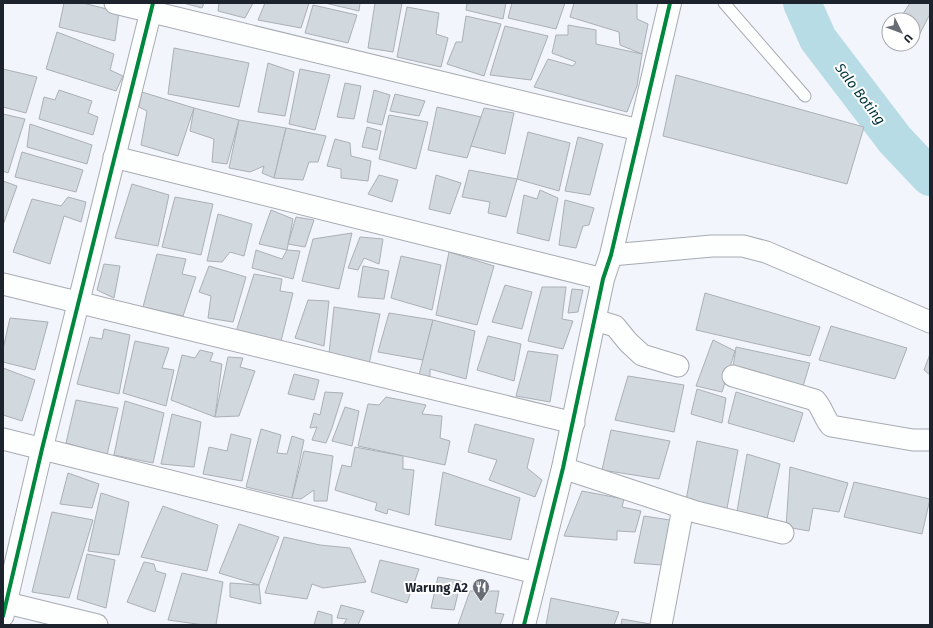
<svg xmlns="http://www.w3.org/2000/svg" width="933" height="628" font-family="'Fira Sans',sans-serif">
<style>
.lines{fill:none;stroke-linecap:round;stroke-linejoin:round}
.river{stroke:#b7dce5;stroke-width:38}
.building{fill:#d1d8de;stroke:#aab0b6}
.service-casing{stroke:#a7abb2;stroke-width:13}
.minor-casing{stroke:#a7abb2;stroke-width:23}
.tertiary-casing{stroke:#a7abb2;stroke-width:24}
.service{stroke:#fdfefe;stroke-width:11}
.minor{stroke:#fdfefe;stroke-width:21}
.tertiary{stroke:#fdfefe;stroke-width:22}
.cycleway-casing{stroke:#fff;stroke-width:6}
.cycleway{stroke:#00873e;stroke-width:4}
.labels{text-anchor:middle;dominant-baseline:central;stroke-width:4;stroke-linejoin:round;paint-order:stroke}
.poi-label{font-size:13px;font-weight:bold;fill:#1d232d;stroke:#fff;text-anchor:end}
.water-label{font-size:14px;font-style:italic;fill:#00333b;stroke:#fff}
</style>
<rect width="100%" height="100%" fill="#f2f5fb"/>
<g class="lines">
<path class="river" d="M802,3L818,39L895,140L930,177"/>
</g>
<g class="building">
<path d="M64,3H83L119,12L115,41L59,27Z"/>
<path d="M183,3H204L202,8Z"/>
<path d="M219,3H253L245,18L218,11Z"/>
<path d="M265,3H309L301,28L258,20Z"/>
<path d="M325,3H360L359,11Z"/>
<path d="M375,3H402L393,52L368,48Z"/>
<path d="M467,3H506L503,19L466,10Z"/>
<path d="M512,3H565L556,29L508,18Z"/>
<path d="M574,3H637V19L648,24L642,54L620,45L619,32L570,17Z"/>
<path d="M910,3H930V14L914,45L913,44V20H899Z"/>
<path d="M313,5L357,15L348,43L305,33Z"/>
<path d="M407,7L439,13L436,34L448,38L441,67L397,57Z"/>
<path d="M466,16L501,24L484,76L447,64L456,42H462Z"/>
<path d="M568,25L596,30V44L642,54L637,86L627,112L534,87L548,59L573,66L576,62L552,53L556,35H568Z"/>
<path d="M505,26L548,36L531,80L490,75Z"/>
<path d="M57,32L114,54L110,70L123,76L116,91L46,69Z"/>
<path d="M174,48L249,63L239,107L168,94Z"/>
<path d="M268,63L294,72L285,116L258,112Z"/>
<path d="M3,69L37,77L26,113L3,107Z"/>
<path d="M300,69L330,75L315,130L289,124Z"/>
<path d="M676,75L864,127L847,184L663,136Z"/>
<path d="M345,83L361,86L354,119L337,117Z"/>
<path d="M59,90L92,101L88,113L98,117L93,135L39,119L44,97L55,100Z"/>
<path d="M374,90L390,95L382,125L367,122Z"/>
<path d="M142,92L194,108L178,156L141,145L147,111L139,107Z"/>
<path d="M395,94L425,101L419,116L390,111Z"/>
<path d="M437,107L481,117L467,158L428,150Z"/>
<path d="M194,108L239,120L227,164L212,162L214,139L190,131Z"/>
<path d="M484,108L514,113L505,154L471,146Z"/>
<path d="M3,114L25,119L8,173L3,171Z"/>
<path d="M389,115L428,122L416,169L379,159Z"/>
<path d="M239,120L286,128L274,178L262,173L264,166L250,172L229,168Z"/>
<path d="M30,124L92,145L87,164L27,147Z"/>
<path d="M367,127L381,131L377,150L362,147Z"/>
<path d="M286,128L326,136L318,162H309L303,180L274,178Z"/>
<path d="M528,132L570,143L559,191L517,179Z"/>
<path d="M578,137L603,144L590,195L565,191Z"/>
<path d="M335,139L350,143L351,156L371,161L368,181L341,178V169L327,166Z"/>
<path d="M22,152L83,170L76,192L15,177Z"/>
<path d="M469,170L517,179L506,217L488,213L490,202L462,197Z"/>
<path d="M379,175L398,180L392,202L368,194Z"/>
<path d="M436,175L461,183L450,214L429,209Z"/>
<path d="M3,181L17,186L3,225Z"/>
<path d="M132,184L169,195L158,246L115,238Z"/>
<path d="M540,190L558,198L549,241L517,233L524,195L537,199Z"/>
<path d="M68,197L86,202L81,222L64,216L50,264L13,252L32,199L61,206Z"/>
<path d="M175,197L213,204L201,255L162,247Z"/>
<path d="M565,200L594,208L589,225L583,226L576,248L559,245Z"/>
<path d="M271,210L293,219L287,250L259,244Z"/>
<path d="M218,214L252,224L244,256L230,252L222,262L207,261Z"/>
<path d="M296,217L314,220L305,247L288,244Z"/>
<path d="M352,233L339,289L302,281L313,239Z"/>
<path d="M360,237L383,239L379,264L364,258L358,270L348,268Z"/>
<path d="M256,250L282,259L287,250L300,251L293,279L252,268Z"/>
<path d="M449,252L494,266L477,325L436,315Z"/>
<path d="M157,254L186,259L182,274L196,277L183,316L143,307Z"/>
<path d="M401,256L441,265L432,310L391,298Z"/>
<path d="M104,264L120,266L114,298L97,290Z"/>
<path d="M209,266L246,277L233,322L208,318L211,296L199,292Z"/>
<path d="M363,266L389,271L384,299L358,297Z"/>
<path d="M254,274L282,279L280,291L293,293L280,345L236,332Z"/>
<path d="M505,285L532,292L522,329L492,322Z"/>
<path d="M542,287H566L562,319L573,321L563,349L528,341Z"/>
<path d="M572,289L583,290L578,312L568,313Z"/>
<path d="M705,293L820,327L810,356L696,330Z"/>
<path d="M308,300L329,301L324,346L295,338Z"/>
<path d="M334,307L380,314L369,364L329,354Z"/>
<path d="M389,313L433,320L423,360L378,352Z"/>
<path d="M10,318L48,322L35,370L3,362V349Z"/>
<path d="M433,320L475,331L466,379L430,369V379L419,375Z"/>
<path d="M831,326L907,348L895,379L819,360Z"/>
<path d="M104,329L130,335L119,394L77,384L90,337L102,339Z"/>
<path d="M488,336L521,344L514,381L477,370Z"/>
<path d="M713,340L735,351L722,392L696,386Z"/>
<path d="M135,341L169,348L162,368L174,370L166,406L123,393Z"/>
<path d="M736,347L810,363L801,393L732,373Z"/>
<path d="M200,350L213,353L210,361L222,364L215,417L171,400L182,355L195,358Z"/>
<path d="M528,351L558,355L550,402L516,396Z"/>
<path d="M930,354V375L924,370Z"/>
<path d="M228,357L243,358L240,367L255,371L239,416L215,417Z"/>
<path d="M3,368L35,380L22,421L3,415Z"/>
<path d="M294,374L319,380L314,400L288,394Z"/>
<path d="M628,376L684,385L674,432L615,420Z"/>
<path d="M697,389L726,398L722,423L691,414Z"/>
<path d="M325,392L343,393L332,428L326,443L312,440L317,427L310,428L314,413L320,415Z"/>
<path d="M736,392L803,413L794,442L728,423Z"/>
<path d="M386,397L426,405L422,414L442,416L440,438L450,441L445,465L358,446L368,404L379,405Z"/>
<path d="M76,400L118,408L107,455L66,443Z"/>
<path d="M125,401L164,413L153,463L114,455Z"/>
<path d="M345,407L359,411L352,446L332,441Z"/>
<path d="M172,414L201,422L194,467L161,464Z"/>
<path d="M475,424L534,439L527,468L542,480L535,497L489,480L497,460L468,452Z"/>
<path d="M261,429L281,435L277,453L287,454L292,436L304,440L292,498L246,487Z"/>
<path d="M611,430L670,441L659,479L602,470Z"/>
<path d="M231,434L251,439L242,481L203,474L209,447L227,451Z"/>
<path d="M697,441L738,450L725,519L685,506Z"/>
<path d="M355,447L403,456V469L414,470L409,515L388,509L387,514L375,510L377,503L335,490L342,465L351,467Z"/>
<path d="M304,451L333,456L327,501H314V490L301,499L292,498Z"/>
<path d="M747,454L780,464L766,523L736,517Z"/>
<path d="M790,467L848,483L839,512L813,508L809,531L786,527Z"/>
<path d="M443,472L520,498L511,540L435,525Z"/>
<path d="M68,473L99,484L92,508L60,504Z"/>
<path d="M854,482L930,499L922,534L844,517Z"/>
<path d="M582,491L624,499L622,507L641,511L635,532L617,531V540L564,536Z"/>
<path d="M101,493L129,502L119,555L88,551Z"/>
<path d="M163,506L168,508L218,525L207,571L141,557Z"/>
<path d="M52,512L93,520L69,598L32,592Z"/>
<path d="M644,516L670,520L662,565L634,563Z"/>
<path d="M239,524L279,537L259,585L219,573Z"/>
<path d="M284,537L320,545L350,548L366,582L323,588L312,584L307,599L265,593Z"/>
<path d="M87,554L115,560L106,608L77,599Z"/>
<path d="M380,560L419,569L407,603L371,592Z"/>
<path d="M144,562L154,564L156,571L166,574L155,612L127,602Z"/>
<path d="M182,573L223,582L216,625H204L168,620Z"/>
<path d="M438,577L461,581L454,610L431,608Z"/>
<path d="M230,583L259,585L261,604L230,597Z"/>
<path d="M470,591H499L495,613L504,614L500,625H458Z"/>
<path d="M551,598L619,612L614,625H546Z"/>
<path d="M341,605L364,611L358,625H343L347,619L337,618Z"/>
<path d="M318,611L332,615V625H314Z"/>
<path d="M622,619L656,625H621Z"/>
</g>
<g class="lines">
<defs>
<path id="service" d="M724,3L805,96"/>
<g id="minor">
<path d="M115,3L639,130"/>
<path d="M114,157L603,279"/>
<path d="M611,255L712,246H743L766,252L930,322"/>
<path d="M3,284L574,423"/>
<path d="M595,320L615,326L628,342L642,355L678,366"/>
<path d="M733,376L815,400C822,407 824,418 831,426L913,440H930"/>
<path d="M3,439L536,573"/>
<path d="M563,468L696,512L783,533"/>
<path d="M3,602L97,625"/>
<path d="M3,616L42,449L153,3"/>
<path d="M661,625L683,508"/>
</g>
<path id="tertiary" d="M524,625L563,468L603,279L611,255L670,3"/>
</defs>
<use href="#service" class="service-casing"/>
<use href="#minor" class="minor-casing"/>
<use href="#tertiary" class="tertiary-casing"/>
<use href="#service" class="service"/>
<use href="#minor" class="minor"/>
<use href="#tertiary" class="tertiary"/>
<defs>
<g id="cycleway">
<path d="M3,616L42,449L153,3"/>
<path d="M524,625L563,468L603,279L611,255L670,3"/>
</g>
</defs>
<use href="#cycleway" class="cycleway-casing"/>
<use href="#cycleway" class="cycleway"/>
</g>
<defs>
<symbol id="restaurant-pin" viewBox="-11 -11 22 30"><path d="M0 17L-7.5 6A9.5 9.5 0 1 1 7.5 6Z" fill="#686c75" stroke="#fff"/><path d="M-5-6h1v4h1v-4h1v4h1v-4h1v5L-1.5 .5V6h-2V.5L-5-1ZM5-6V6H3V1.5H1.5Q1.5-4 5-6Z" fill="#fff"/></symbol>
</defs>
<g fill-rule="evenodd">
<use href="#restaurant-pin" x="471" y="577" width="20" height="27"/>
</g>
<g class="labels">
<g class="poi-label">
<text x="468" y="587">Warung A2</text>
</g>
<g class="water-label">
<text transform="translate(860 94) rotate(53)">Salo Boting</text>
</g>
</g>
<rect width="933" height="628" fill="none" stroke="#1d232d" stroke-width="8"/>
<g transform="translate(901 32) rotate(132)"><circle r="19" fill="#ffffff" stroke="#a5a7ab"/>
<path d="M0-3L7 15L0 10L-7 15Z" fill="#686c75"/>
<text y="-6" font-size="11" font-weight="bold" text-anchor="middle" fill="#1d232d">U</text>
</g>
</svg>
